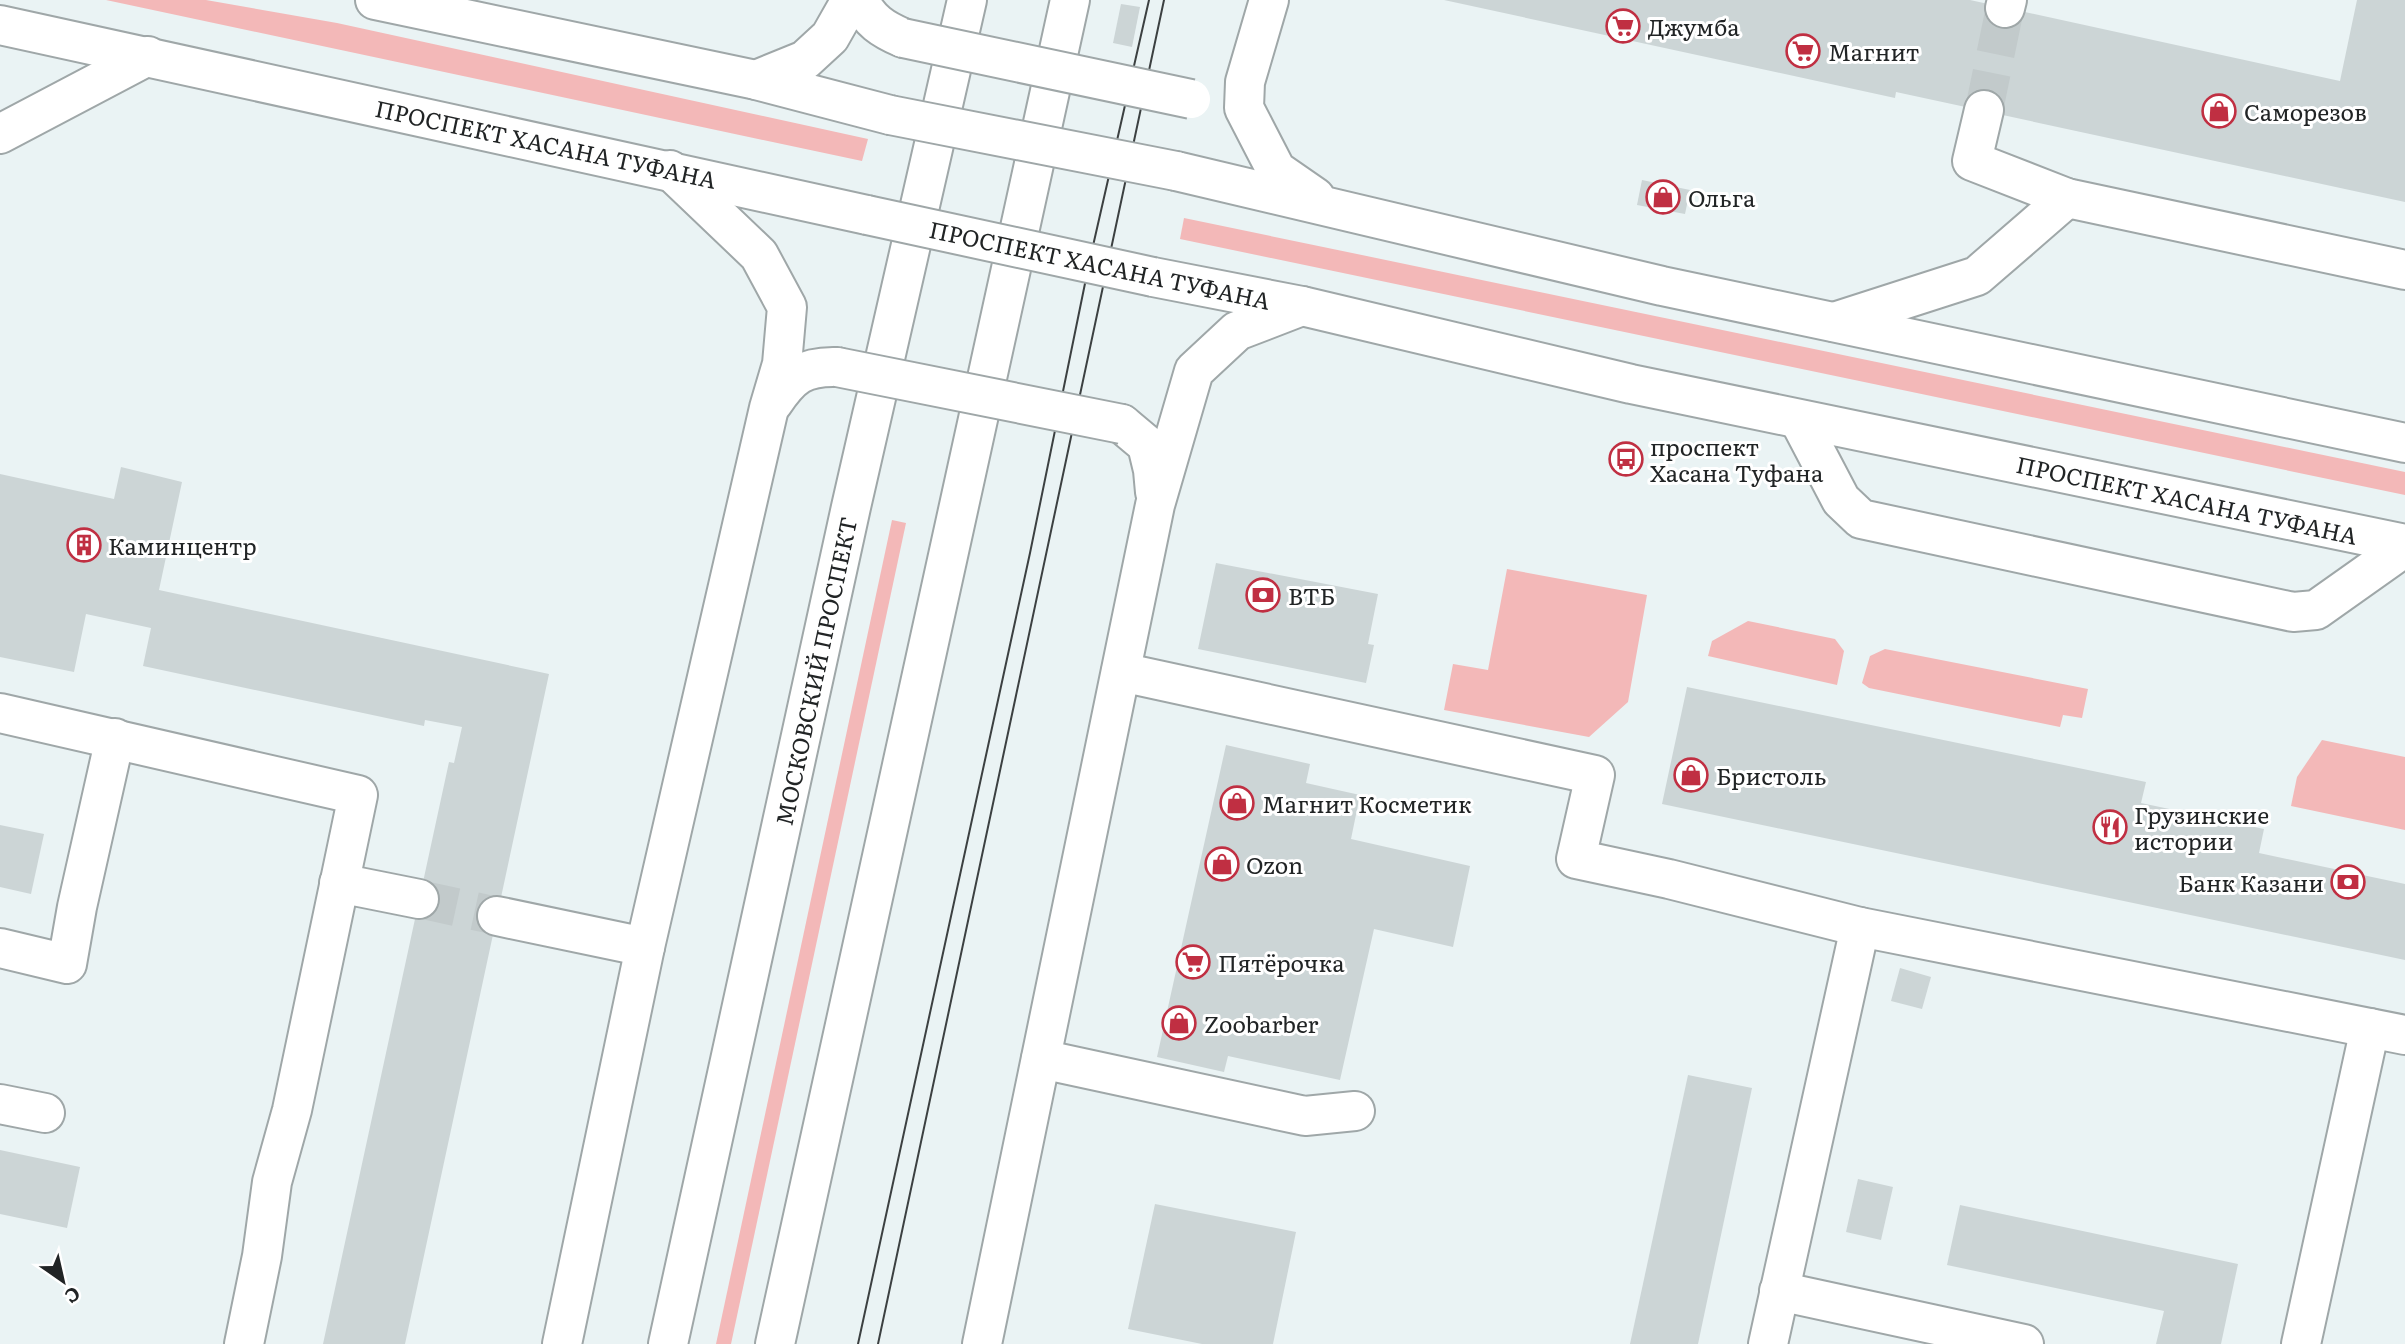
<svg xmlns="http://www.w3.org/2000/svg" width="2405" height="1344" font-family="Literata,serif">
<style>
.green{fill:#f3b8b8}
.building{fill:#ccd5d6}
.lines{fill:none;stroke-linecap:round;stroke-linejoin:round}
.minor-tunnel{stroke:#c2cacb;stroke-width:38;stroke-dasharray:38 19;stroke-linecap:butt}
.minor-casing{stroke:#9fa7a8;stroke-width:42}
.major-casing{stroke:#9fa7a8;stroke-width:42}
.minor{stroke:#fff;stroke-width:38}
.major{stroke:#fff;stroke-width:38}
.tram{stroke:#3c4041;stroke-width:2}
.major-bridge-casing{stroke:#9fa7a8;stroke-width:42;stroke-linecap:butt}
.major-bridge{stroke:#fff;stroke-width:38}
.labels{text-anchor:middle;dominant-baseline:central;stroke-width:6;stroke-linejoin:round;paint-order:stroke}
.poi-label{font-size:23px;fill:#212425;stroke:#fff;text-anchor:start}
.street-label{font-size:23px;fill:#212425;stroke:#fff}
</style>
<rect width="100%" height="100%" fill="#eaf3f4"/>
<g class="green">
<path d="M106,0H206L337,23L868,139L862,161Z"/>
<path d="M1184,218L2405,472V495L1180,239Z"/>
<path d="M892,520L906,523L731,1344H716Z"/>
<path d="M1507,569L1647,595L1628,702L1589,737L1444,710L1453,664L1488,670Z"/>
<path d="M1748,621L1835,639L1844,651L1837,685L1708,656L1712,641Z"/>
<path d="M1885,649L2088,689L2082,718L2063,715L2060,727L1869,688L1862,683L1870,656Z"/>
<path d="M2322,740L2405,757V830L2291,806L2297,777Z"/>
</g>
<g class="building">
<path d="M1444,0H1970L2340,81L2357,0H2405V202L1896,92L1895,98Z"/>
<path d="M1121,4L1140,7L1132,47L1113,43Z"/>
<path d="M1642,180L1690,190L1685,214L1637,205Z"/>
<path d="M121,467L182,482L159,590L549,674L405,1344H323L449,762L454,763L462,727L425,720L424,726L143,666L151,628L86,614L74,672L0,657V474L114,499Z"/>
<path d="M1216,563L1378,594L1368,644L1374,645L1366,683L1198,649Z"/>
<path d="M1687,687L2146,782L2141,803L2264,829L2259,853L2405,884V960L1662,804Z"/>
<path d="M1226,745L1310,764L1306,783L1360,795L1351,839L1470,866L1453,947L1374,929L1340,1080L1228,1056L1224,1072L1157,1057Z"/>
<path d="M0,825L44,834L31,894L0,887Z"/>
<path d="M1900,968L1931,977L1922,1009L1891,1001Z"/>
<path d="M1688,1075L1752,1088L1698,1344H1630Z"/>
<path d="M0,1150L80,1167L67,1228L0,1214Z"/>
<path d="M1858,1179L1893,1187L1881,1240L1846,1232Z"/>
<path d="M1155,1204L1296,1232L1273,1344H1202L1128,1329Z"/>
<path d="M1960,1205L2238,1264L2221,1344H2156L2164,1311L1947,1265Z"/>
</g>
<g class="lines">
<g class="minor-tunnel">
<path d="M1984,110L2005,8"/>
<path d="M419,899L497,916"/>
</g>
<defs>
<g id="minor">
<path d="M2005,8L2007,0"/>
<path d="M1984,110L1972,161L2067,198L2405,270"/>
<path d="M0,134L148,56"/>
<path d="M1834,322L1977,276L2067,198"/>
<path d="M1799,420L1841,500L1861,519L2293,612L2316,610L2405,547"/>
<path d="M1121,672L1595,775L1576,859L1669,879L1860,927L2405,1035"/>
<path d="M0,713L358,795L292,1110L272,1182L262,1256L244,1344"/>
<path d="M339,883L419,899"/>
<path d="M497,916L645,947"/>
<path d="M0,948L67,964L77,907L115,738"/>
<path d="M1041,1059L1305,1116L1355,1111"/>
<path d="M0,1104L45,1113"/>
<path d="M1779,1291L2024,1344"/>
<path d="M1768,1344L1860,927"/>
<path d="M2301,1344L2370,1028"/>
</g>
<g id="major">
<path d="M375,0L756,80L890,115"/>
<path d="M859,0C870,21 882,29 903,38"/>
<path d="M1269,0L1245,82L1244,108L1276,170L1315,197"/>
<path d="M0,25L867,215"/>
<path d="M756,80L805,60L830,37L851,0"/>
<path d="M1176,171L1662,286L2405,443"/>
<path d="M1153,277L1302,306L1631,384L2405,544"/>
<path d="M773,403C791,376 803,366 837,367"/>
<path d="M1122,424L1147,445L1153,470L1155,492"/>
<path d="M562,1344L645,947L769,408L782,364L787,307L759,255L670,170"/>
<path d="M668,1344L851,507L967,0"/>
<path d="M775,1344L1070,0"/>
<path d="M982,1344L1155,505L1194,371L1237,331L1302,306"/>
</g>
</defs>
<use href="#minor" class="minor-casing"/>
<use href="#major" class="major-casing"/>
<use href="#minor" class="minor"/>
<use href="#major" class="major"/>
<g class="tram">
<path d="M858,1344L1030,553L1090,259L1149,0"/>
<path d="M878,1344L1164,0"/>
</g>
<defs>
<g id="major-bridge">
<path d="M903,38L1191,99"/>
<path d="M890,115L1176,171"/>
<path d="M867,215L1153,277"/>
<path d="M837,367L1122,424"/>
</g>
</defs>
<use href="#major-bridge" class="major-bridge-casing"/>
<use href="#major-bridge" class="major-bridge"/>
</g>
<defs>
<symbol id="supermarket-ring" viewBox="-11 -11 22 22"><circle r="9.5" fill="#fff" stroke="#c02f42" stroke-width="1.5"/><path d="M-6-5.5h2.5l.6 2H6L4.5 2H-2.5L-4.4-4H-6ZM-1.5 3.2a1.3 1.3 0 1 0 .1 0ZM3 3.2a1.3 1.3 0 1 0 .1 0Z" fill="#c02f42"/></symbol>
<symbol id="shop-ring" viewBox="-11 -11 22 22"><circle r="9.5" fill="#fff" stroke="#c02f42" stroke-width="1.5"/><path d="M-5-2.5h2.3a2.7 3.5 0 0 1 5.4 0H5L5.5 6h-11ZM-1.5-2.5h3a1.5 2.3 0 0 0-3 0Z" fill="#c02f42"/></symbol>
<symbol id="bus-ring" viewBox="-11 -11 22 22"><circle r="9.5" fill="#fff" stroke="#c02f42" stroke-width="1.5"/><path d="M-5-6H5V4H4V6H2V4H-2V6H-4V4H-5ZM-3.5-4V0h7V-4ZM-3.5 1.2v1.5H-2V1.2ZM2 1.2v1.5H3.5V1.2Z" fill="#c02f42"/></symbol>
<symbol id="building-ring" viewBox="-11 -11 22 22"><circle r="9.5" fill="#fff" stroke="#c02f42" stroke-width="1.5"/><path d="M-4-6H4V6H1V3H-1V6H-4ZM-2.5-4.3h1.7v1.8h-1.7ZM.8-4.3h1.7v1.8H.8ZM-2.5-1h1.7V.8h-1.7ZM.8-1h1.7V.8H.8Z" fill="#c02f42"/></symbol>
<symbol id="bank-ring" viewBox="-11 -11 22 22"><circle r="9.5" fill="#fff" stroke="#c02f42" stroke-width="1.5"/><path d="M-6-4H6V4H-6ZM0-2.3a2.3 2.3 0 1 0 0 4.6a2.3 2.3 0 1 0 0-4.6Z" fill="#c02f42"/></symbol>
<symbol id="restaurant-ring" viewBox="-11 -11 22 22"><circle r="9.5" fill="#fff" stroke="#c02f42" stroke-width="1.5"/><path d="M-5-6h1v4h1v-4h1v4h1v-4h1v5L-1.5 .5V6h-2V.5L-5-1ZM5-6V6H3V1.5H1.5Q1.5-4 5-6Z" fill="#c02f42"/></symbol>
</defs>
<g fill-rule="evenodd">
<use href="#supermarket-ring" x="1604" y="7" width="38" height="38"/>
<use href="#supermarket-ring" x="1784" y="32" width="38" height="38"/>
<use href="#shop-ring" x="2200" y="92" width="38" height="38"/>
<use href="#shop-ring" x="1644" y="178" width="38" height="38"/>
<use href="#bus-ring" x="1607" y="440" width="38" height="38"/>
<use href="#building-ring" x="65" y="526" width="38" height="38"/>
<use href="#bank-ring" x="1244" y="576" width="38" height="38"/>
<use href="#shop-ring" x="1672" y="756" width="38" height="38"/>
<use href="#shop-ring" x="1218" y="784" width="38" height="38"/>
<use href="#restaurant-ring" x="2091" y="808" width="38" height="38"/>
<use href="#shop-ring" x="1203" y="845" width="38" height="38"/>
<use href="#bank-ring" x="2329" y="863" width="38" height="38"/>
<use href="#supermarket-ring" x="1174" y="943" width="38" height="38"/>
<use href="#shop-ring" x="1160" y="1004" width="38" height="38"/>
</g>
<g class="labels">
<g class="poi-label">
<text x="1648" y="26">Джумба</text>
<text x="1828" y="51">Магнит</text>
<text x="2244" y="111">Саморезов</text>
<text x="1688" y="197">Ольга</text>
<text x="1650" y="446">проспект<tspan x="1650" dy="26">Хасана Туфана</tspan></text>
<text x="108" y="545">Каминцентр</text>
<text x="1288" y="595">ВТБ</text>
<text x="1716" y="775">Бристоль</text>
<text x="1262" y="803">Магнит Косметик</text>
<text x="2134" y="814">Грузинские<tspan x="2134" dy="26">истории</tspan></text>
<text x="1246" y="864">Ozon</text>
<text x="2324" y="882" text-anchor="end">Банк Казани</text>
<text x="1218" y="962">Пятёрочка</text>
<text x="1204" y="1023">Zoobarber</text>
</g>
<g class="street-label">
<text transform="translate(546 143) rotate(12)">ПРОСПЕКТ ХАСАНА ТУФАНА</text>
<text transform="translate(1100 264) rotate(12)">ПРОСПЕКТ ХАСАНА ТУФАНА</text>
<text transform="translate(2187 499) rotate(12)">ПРОСПЕКТ ХАСАНА ТУФАНА</text>
<text transform="translate(815 671) rotate(-78)">МОСКОВСКИЙ ПРОСПЕКТ</text>
</g>
</g>
<g transform="translate(63 1281) rotate(146)" stroke="#ffffff" stroke-width="5" paint-order="stroke">
<path d="M0-5L12 26L0 18L-12 26Z" fill="#212425"/>
<text y="-10" font-size="19" font-weight="bold" text-anchor="middle" fill="#212425">С</text>
</g>
</svg>
